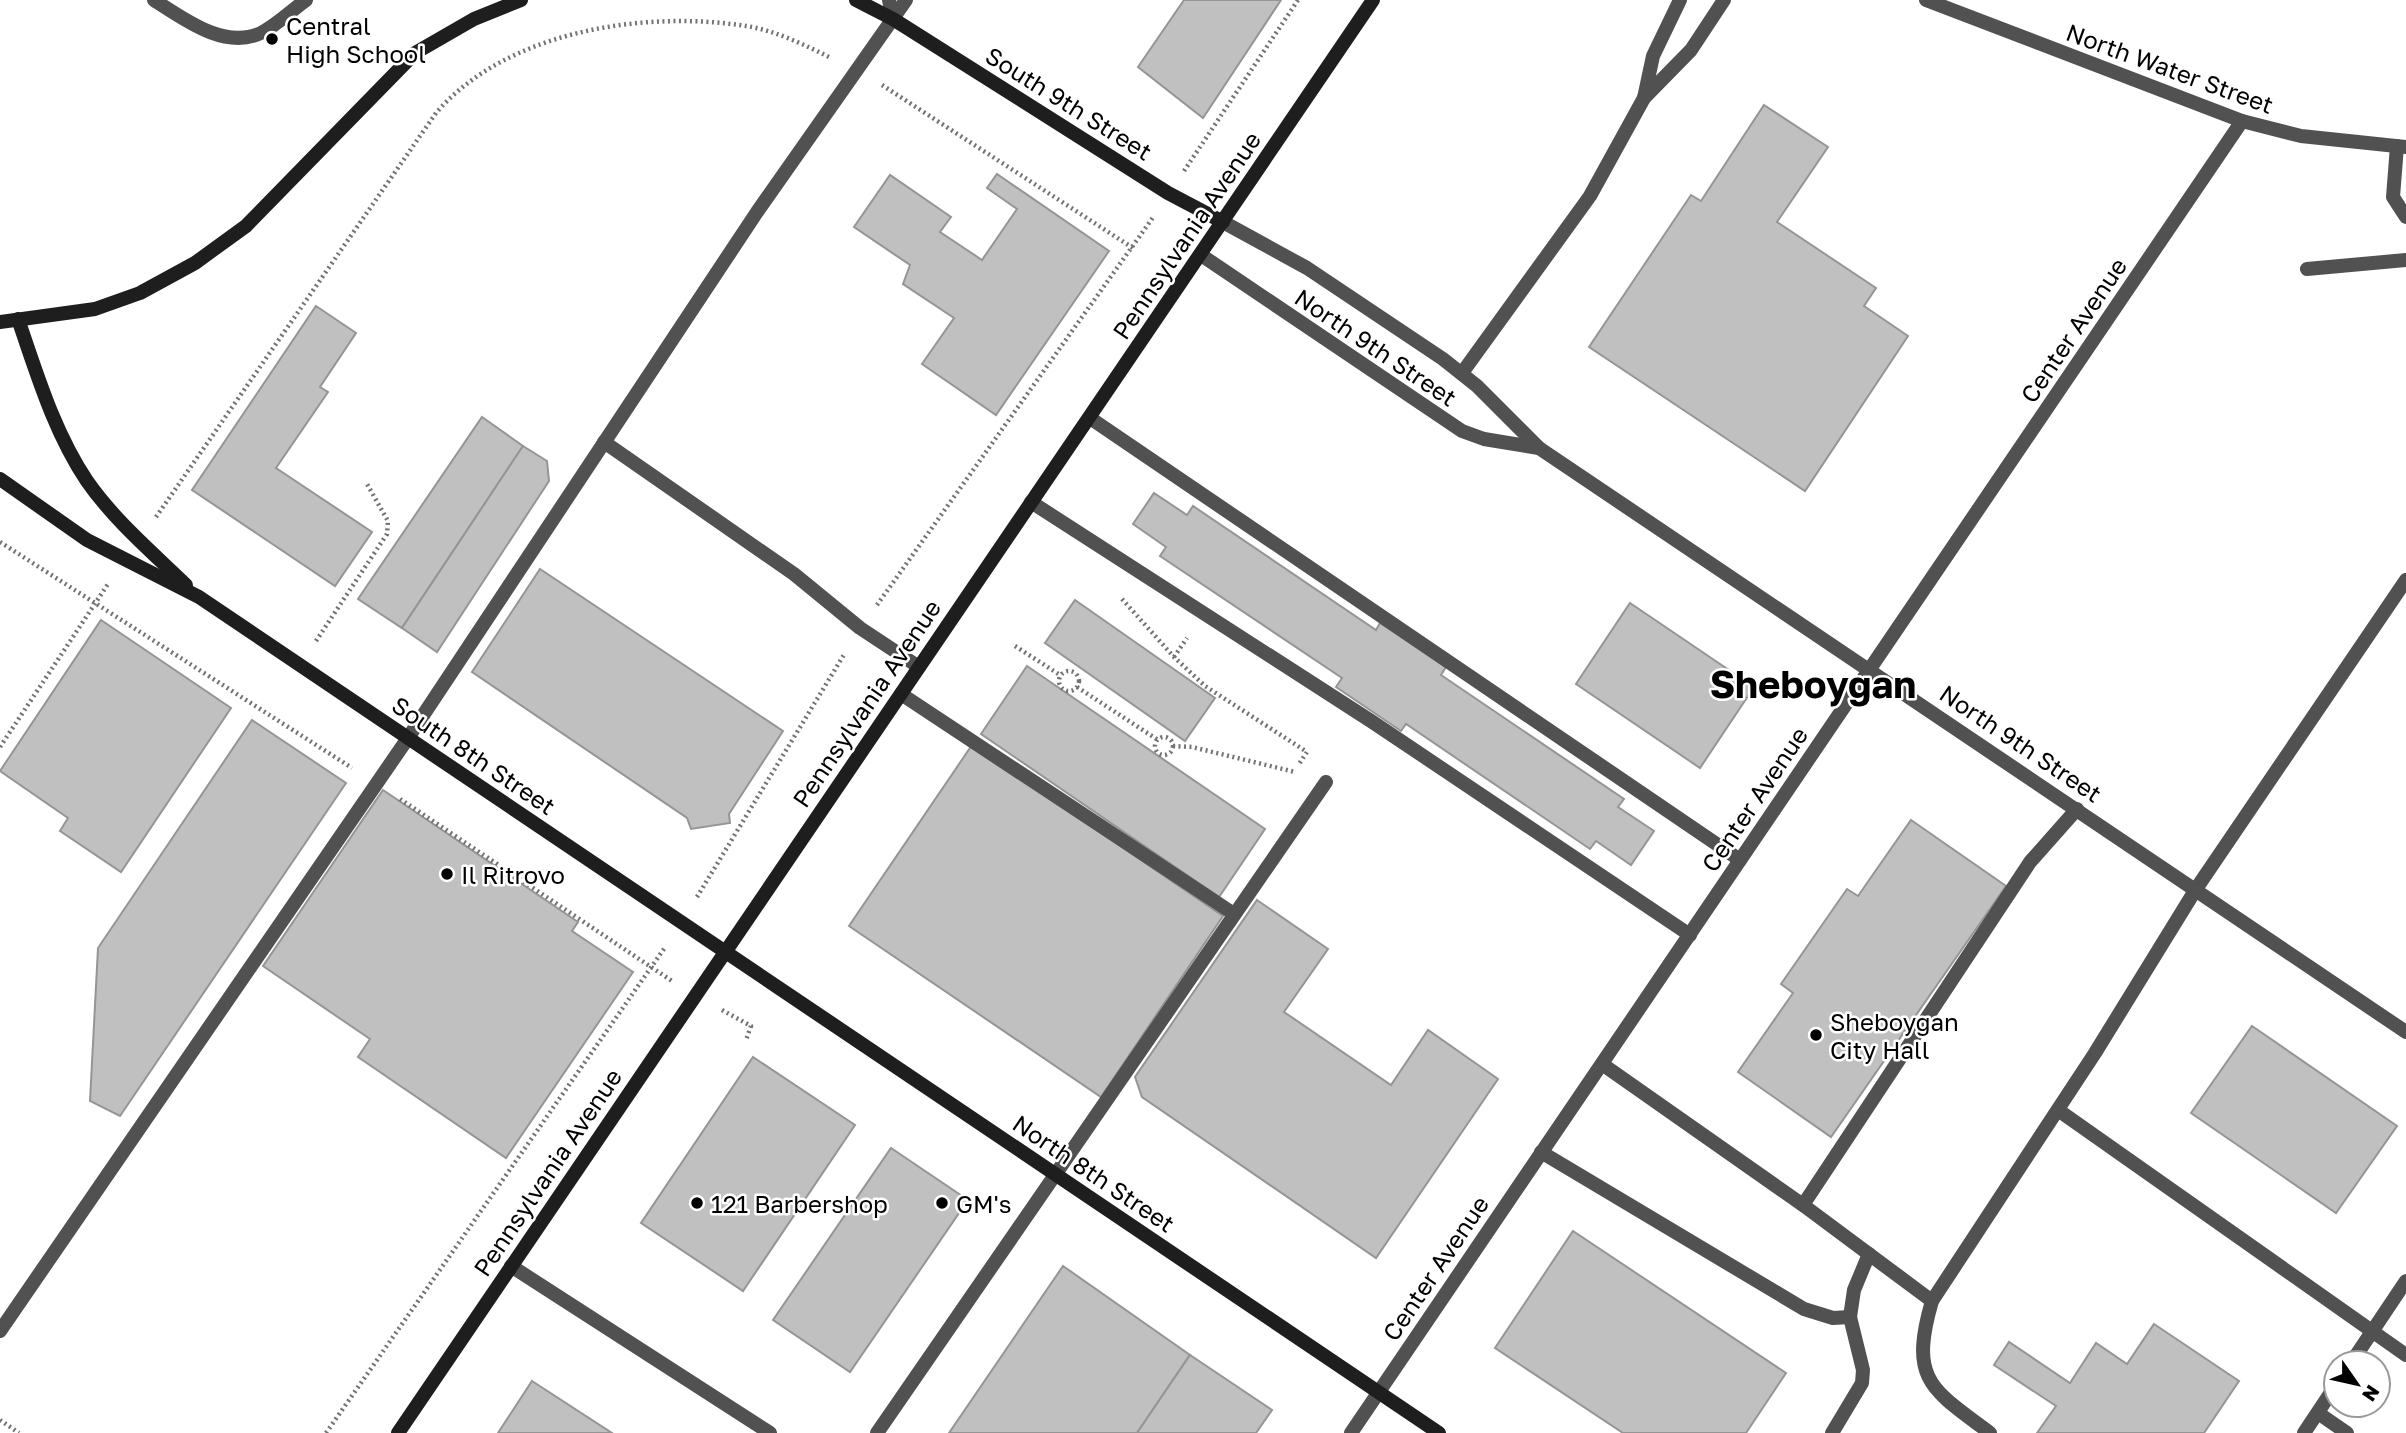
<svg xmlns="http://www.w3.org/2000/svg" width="2406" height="1433" font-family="'Golos Text',sans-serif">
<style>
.building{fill:#c0c0c0;stroke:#959595;stroke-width:2}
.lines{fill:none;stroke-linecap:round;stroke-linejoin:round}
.path{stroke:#737373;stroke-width:4.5;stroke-dasharray:2 3.5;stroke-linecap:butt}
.lane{stroke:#515151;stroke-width:14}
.street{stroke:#515151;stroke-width:14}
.secondary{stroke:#1e1e1e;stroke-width:14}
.poi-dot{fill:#000;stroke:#fff;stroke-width:2.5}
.labels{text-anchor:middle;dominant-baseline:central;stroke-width:5;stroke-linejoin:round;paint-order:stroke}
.poi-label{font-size:24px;fill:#000;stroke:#fff;text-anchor:start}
.street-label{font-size:24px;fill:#000;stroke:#fff}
.town-label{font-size:38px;font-weight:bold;fill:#000;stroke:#fff}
</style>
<rect width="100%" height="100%" fill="#fff"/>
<g class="building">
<path d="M1184,0H1281L1203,118L1138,67Z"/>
<path d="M1764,105L1828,147L1777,222L1876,288L1864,306L1908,336L1805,491L1589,347L1691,195L1701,201Z"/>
<path d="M997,174L1109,251L996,415L922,364L954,318L903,284L910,265L854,227L890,175L951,217L940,232L982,260L1017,209L987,188Z"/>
<path d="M316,306L356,333L320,387L328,392L276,468L372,532L335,586L192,490Z"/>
<path d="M482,417L523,446L402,628L358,599Z"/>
<path d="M523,446L547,461L549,481L437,652L402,628Z"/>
<path d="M1154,493L1187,515L1193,506L1376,630L1380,623L1446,667L1441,675L1624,799L1618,807L1654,831L1631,865L1596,841L1590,849L1406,724L1401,731L1336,687L1342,678L1160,556L1166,547L1133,524Z"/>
<path d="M540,569L783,731L729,814L730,823L691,829L687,818L472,672Z"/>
<path d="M1075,600L1215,698L1185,741L1045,643Z"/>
<path d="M1630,603L1754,687L1700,768L1576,684Z"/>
<path d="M101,620L231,708L121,872L60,831L68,818L0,771Z"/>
<path d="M1027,666L1265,829L1219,897L981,734Z"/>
<path d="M252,720L346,783L120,1116L90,1101L98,948Z"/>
<path d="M972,745L1223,916L1101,1097L849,926Z"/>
<path d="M383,790L578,922L572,931L633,972L506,1158L358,1057L370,1039L263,966Z"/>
<path d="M1911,820L2006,886L1831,1137L1738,1072L1793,993L1781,984L1847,889L1858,896Z"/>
<path d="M1257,900L1328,949L1284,1012L1391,1085L1428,1030L1498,1079L1376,1258L1142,1097L1135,1077Z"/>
<path d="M2252,1026L2397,1126L2336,1213L2191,1113Z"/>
<path d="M753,1057L855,1125L743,1291L641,1223Z"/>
<path d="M891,1148L968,1200L850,1372L773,1320Z"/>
<path d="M1573,1231L1786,1373L1746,1433H1623L1495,1348Z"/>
<path d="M1063,1266L1190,1355L1137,1433H949Z"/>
<path d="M2154,1324L2239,1381L2204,1433H2037L2056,1406L1994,1365L2009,1342L2070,1383L2096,1343L2127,1364Z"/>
<path d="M1190,1355L1272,1410L1256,1433H1137Z"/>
<path d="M532,1381L612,1433H498Z"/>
</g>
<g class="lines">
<g class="path">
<path d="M882,85L1133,248"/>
<path d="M1184,171L1298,0"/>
<path d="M156,517L436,113C506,31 644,10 746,26C774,30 805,45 831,58"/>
<path d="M0,542L352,768"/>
<path d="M1122,599L1174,657L1205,686L1307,752L1299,764"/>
<path d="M877,605L1154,216"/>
<path d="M316,641L387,534L388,521L367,484"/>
<path d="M1015,646L1060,675"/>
<path d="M1174,657L1187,638"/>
<circle cx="1069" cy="681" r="10"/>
<path d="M1077,687L1158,740"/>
<circle cx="1164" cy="746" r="9"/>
<path d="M1173,746L1192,747L1295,772"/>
<path d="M0,747L108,584"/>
<path d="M400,799L672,981"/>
<path d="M697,897L845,653"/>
<path d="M722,1010L751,1026L746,1040"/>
<path d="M0,1420L19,1433"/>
<path d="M326,1433L666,946"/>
</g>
<g class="lane">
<path d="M154,0C184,19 224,50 261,33C277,25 292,10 306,0"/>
<path d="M1644,98L1653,56L1680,0"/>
<path d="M2397,146L2393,197L2406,217"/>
<path d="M2307,269L2406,260"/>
<path d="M1462,373L1590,196L1644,98L1691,50L1724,0"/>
<path d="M1090,418L1740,860"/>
<path d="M604,442L794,574L860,628L919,667"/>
<path d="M1031,502L1371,721L1690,935"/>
<path d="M901,694L1234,914"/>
<path d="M1602,1064L1803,1205L1932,1301"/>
<path d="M2058,1110L2406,1355"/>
<path d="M1541,1152L1804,1309L1833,1318L1850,1317"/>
<path d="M1803,1205L2030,862L2077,809"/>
<path d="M511,1266L770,1433"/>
<path d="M0,1331L408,738L757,212L906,0"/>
<path d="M2318,1413L2347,1433"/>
<path d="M877,1433L1326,782"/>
<path d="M1832,1433L1862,1383L1863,1370L1850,1317L1854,1290L1869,1254"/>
<path d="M1990,1433C1931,1389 1909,1380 1932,1301L2095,1053L2196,889L2406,580"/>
</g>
<g class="street">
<path d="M889,0L893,19"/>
<path d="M1926,0L2242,121L2301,136L2406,147"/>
<path d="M1223,222L1307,268L1443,359L1477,386L1539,448L2406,1032"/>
<path d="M1201,255L1462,431L1484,439L1539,448"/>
<path d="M2351,1363L2406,1281"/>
<path d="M1351,1433L2242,121"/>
<path d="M2304,1433L2336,1385"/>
</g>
<g class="secondary">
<path d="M856,0L893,19L1168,193L1223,222"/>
<path d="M18,319C37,374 54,432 87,481C114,520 153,553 186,585"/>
<path d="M0,322L95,309L140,293L195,263L246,226L415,53L474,19L521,0"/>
<path d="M0,479L87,540L199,597L1439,1433"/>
<path d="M398,1433L1373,0"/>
</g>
</g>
<g class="poi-dot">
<circle cx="272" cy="39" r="7"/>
<circle cx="447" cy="874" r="7"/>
<circle cx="1816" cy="1035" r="7"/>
<circle cx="697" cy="1203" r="7"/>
<circle cx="942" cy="1203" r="7"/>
</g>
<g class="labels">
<g class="poi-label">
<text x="286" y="25">Central<tspan x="286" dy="28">High School</tspan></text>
<text x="461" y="874">Il Ritrovo</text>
<text x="1830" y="1021">Sheboygan<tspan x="1830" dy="28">City Hall</tspan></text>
<text x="711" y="1203">121 Barbershop</text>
<text x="956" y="1203">GM's</text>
</g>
<g class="street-label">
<text transform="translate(2170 68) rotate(20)">North Water Street</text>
<text transform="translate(1069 103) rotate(32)">South 9th Street</text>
<text transform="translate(1186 235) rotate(-56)">Pennsylvania Avenue</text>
<text transform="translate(2073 330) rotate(-56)">Center Avenue</text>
<text transform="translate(1376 347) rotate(34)">North 9th Street</text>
<text transform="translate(866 703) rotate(-56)">Pennsylvania Avenue</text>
<text transform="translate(2021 743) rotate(34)">North 9th Street</text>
<text transform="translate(474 755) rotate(34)">South 8th Street</text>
<text transform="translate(1754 799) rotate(-56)">Center Avenue</text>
<text transform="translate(547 1172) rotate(-56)">Pennsylvania Avenue</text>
<text transform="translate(1094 1173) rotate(34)">North 8th Street</text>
<text transform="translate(1435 1268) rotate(-56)">Center Avenue</text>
</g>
<g class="town-label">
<text x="1813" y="683">Sheboygan</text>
</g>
</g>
<g transform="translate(2357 1384) rotate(124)"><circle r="33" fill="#ffffff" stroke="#999999" stroke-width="2"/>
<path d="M0-5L12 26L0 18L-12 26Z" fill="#000000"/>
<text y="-10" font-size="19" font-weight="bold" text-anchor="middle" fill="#000000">N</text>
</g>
</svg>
